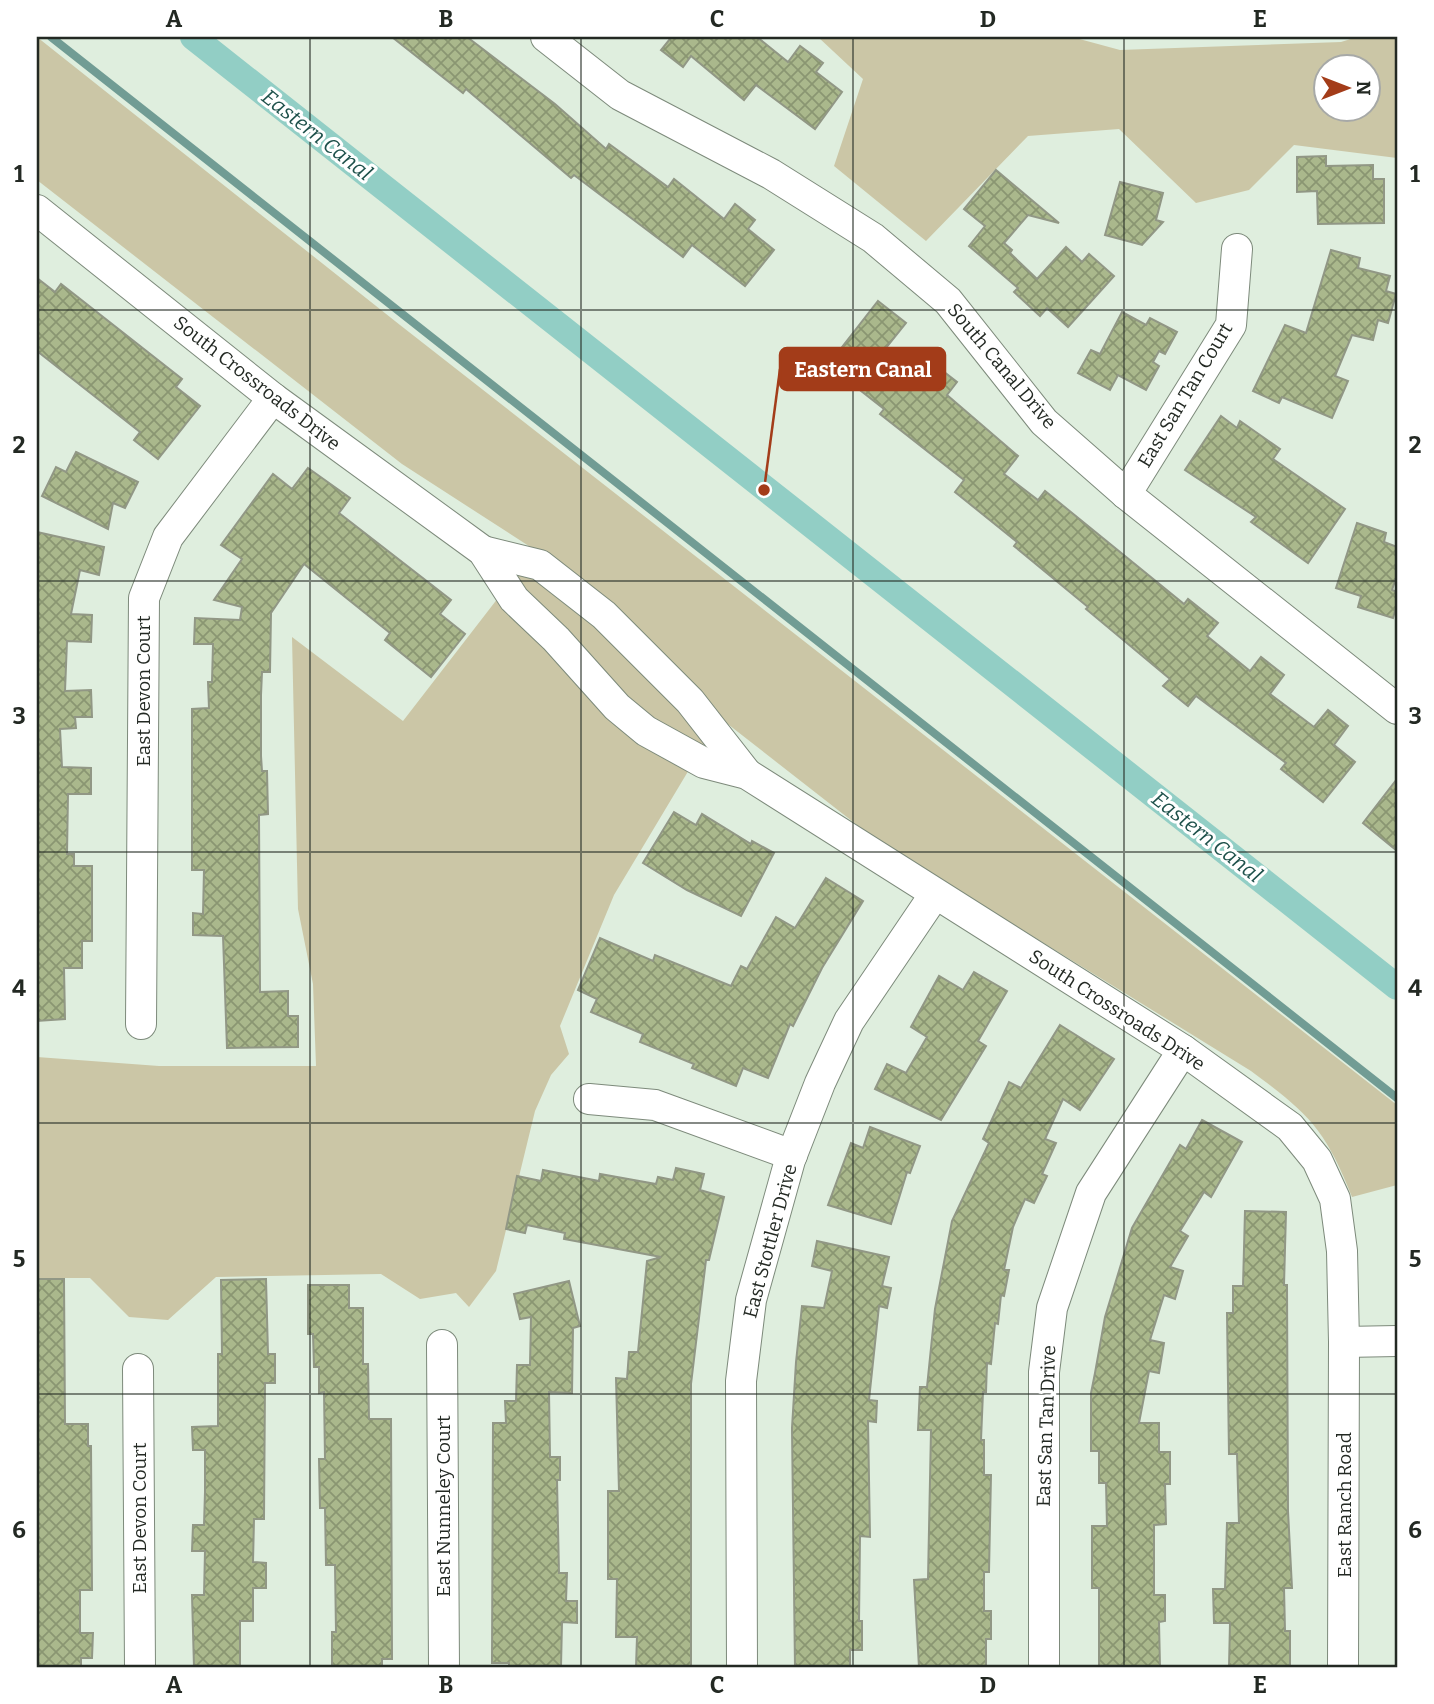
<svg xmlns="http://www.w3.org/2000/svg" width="1434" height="1704" font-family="Bitter,serif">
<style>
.green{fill:#cbc6a6;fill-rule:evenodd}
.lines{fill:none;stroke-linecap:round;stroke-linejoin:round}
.stream{stroke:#719c94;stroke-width:8}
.canal{stroke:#92cec5;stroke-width:26}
.building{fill:url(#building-cross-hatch);stroke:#919785;stroke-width:2}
.minor-casing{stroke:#7d8a7b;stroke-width:32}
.minor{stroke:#fff;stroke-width:30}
.grid{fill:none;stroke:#232923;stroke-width:2;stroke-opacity:0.55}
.labels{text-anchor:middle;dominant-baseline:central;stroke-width:6;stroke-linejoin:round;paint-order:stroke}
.street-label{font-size:19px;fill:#232923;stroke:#fff}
.water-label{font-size:21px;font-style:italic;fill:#1e514b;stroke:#fff}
.leader{fill:none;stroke:#a33c19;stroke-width:2.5}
.callout-dot{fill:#a33c19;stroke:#fff;stroke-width:2.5}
.callout{fill:#a33c19;stroke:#a33c19;stroke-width:2.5}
.callout-label{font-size:21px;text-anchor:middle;font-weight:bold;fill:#fff}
.neatline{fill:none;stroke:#232923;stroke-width:2.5}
.grid-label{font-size:23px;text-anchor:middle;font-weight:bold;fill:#232923}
</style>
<defs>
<pattern id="building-cross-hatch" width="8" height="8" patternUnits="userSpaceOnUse" patternTransform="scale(1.75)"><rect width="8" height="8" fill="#aab88c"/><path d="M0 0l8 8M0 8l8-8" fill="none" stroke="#8a9672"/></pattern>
</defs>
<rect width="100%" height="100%" fill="#dfeede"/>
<g class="green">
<path d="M37,37L400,325L1397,1105V1185L1352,1197C1325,1129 1309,1114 1251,1071L875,839L720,718L614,895L560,1026L569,1054L551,1075L535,1111L496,1271L469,1307L456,1293L420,1299L381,1274L216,1277L168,1320L129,1317L90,1278H37V1057L159,1066H316L313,984L298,909L292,637L403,721L535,550L402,464L37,180Z"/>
<path d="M818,37H1072L1120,50L1341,42L1357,37H1397V158L1294,145L1249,190L1196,203L1119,129L1028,136L926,241L834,166L863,79ZM1326,66H1368V108H1326Z"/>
</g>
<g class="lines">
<path class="stream" d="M51,37L1397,1098"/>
<path class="canal" d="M193,37L1397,987"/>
</g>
<g class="building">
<path d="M392,37H467L555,104L606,149L609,144L668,187L674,179L724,219L735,204L755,220L748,229L774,250L745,286L692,245L683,257L574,175L571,178L466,89L463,93Z"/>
<path d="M667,37H757L788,62L800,46L823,63L816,72L842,92L815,129L756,85L744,100L691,56L683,67L661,50L670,39Z"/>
<path d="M1326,156V166L1373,165V179H1384V223L1318,224L1317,191L1297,192V157Z"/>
<path d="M996,170L1059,223L1028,215L1004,243L1012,250L1010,253L1037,279L1066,247L1082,262L1089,254L1114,276L1068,327L1047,308L1040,316L1014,292L1018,288L969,246L985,226L964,209Z"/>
<path d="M1120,182L1163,193L1156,220L1163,222L1142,245L1105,235Z"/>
<path d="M1331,250L1360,258L1358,268L1390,276L1386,291L1396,294L1388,323L1378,320L1373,340L1352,335L1335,376L1348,381L1332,418L1282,397L1279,403L1253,391L1285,325L1306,333Z"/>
<path d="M37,278L55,292L61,284L182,379L176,387L200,406L158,459L134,440L140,432L37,351Z"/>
<path d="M878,301L906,323L885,349L923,380L935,365L957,382L947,395L1018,456L1004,474L1038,500L1045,491L1184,604L1188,599L1218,623L1207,636L1250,671L1261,657L1284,675L1270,694L1314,727L1328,710L1348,726L1334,745L1355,762L1323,802L1281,769L1286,763L1196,696L1188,706L1163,686L1170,679L1086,609L1088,607L1014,546L1017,542L955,492L964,480L880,414L884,409L828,365Z"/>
<path d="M1122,312L1146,325L1150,318L1177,332L1165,354L1159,351L1153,362L1159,366L1146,390L1118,375L1110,390L1078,373L1091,350L1100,354Z"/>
<path d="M1221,416L1237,428L1240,421L1280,449L1273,459L1345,509L1308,563L1251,522L1256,517L1185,470Z"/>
<path d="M76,452L138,482L125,508L113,503L108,529L42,496L56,467L66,472Z"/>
<path d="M308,468L350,498L339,513L451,600L440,614L465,634L431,677L385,640L390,633L304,564L271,613L270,672H262L261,695V756L262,771H267L268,814L259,815L260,992L288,991V1016H298V1047L227,1048L223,936L193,935V913L203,914L204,870H192V709L209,708L208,682H212L213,644H194L195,618L240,620L242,607L214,600L242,559L221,545L273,474L292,489Z"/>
<path d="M1357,523L1386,533L1384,542L1397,547V575L1392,590L1397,592V604L1393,618L1358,607L1361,596L1336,588Z"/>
<path d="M37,532L104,547L99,575L80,570L71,614L92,615L91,642L67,641L65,691L91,690L92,717H75L76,728L60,729L62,767L91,768V794H68L67,854H74V866H92V941H82V968H64L65,1019L37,1021Z"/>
<path d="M1397,779V851L1363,823Z"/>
<path d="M674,812L696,825L702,814L751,844L752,841L774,853L741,916L687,890L643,863Z"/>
<path d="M826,878L863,901L822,968L793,1026L790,1024L768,1078L743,1068L736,1086L692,1068L694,1064L640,1042L643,1034L591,1012L597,999L578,990L600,938L653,961L655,955L731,986L741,966L747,969L776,917L795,928Z"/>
<path d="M974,972L1007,991L978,1041L986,1046L941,1120L875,1089L887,1064L906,1073L927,1037L911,1027L939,976L963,990Z"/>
<path d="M1060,1025L1114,1059L1080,1110L1063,1099L1045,1139L1056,1143L1042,1174L1047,1176L1034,1203L1025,1199L1013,1227L1004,1270H1009L1004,1296L1001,1295L998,1324L995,1323L991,1364L987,1363L986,1392H983L981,1440H984V1475H991L989,1572H984V1611H991V1639H986V1667H919L914,1580L928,1579L931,1430H918L920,1387H927L935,1309L952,1221L989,1143L983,1139L1009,1082L1021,1088Z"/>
<path d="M1202,1120L1242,1142L1211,1197L1204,1192L1180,1231L1188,1236L1170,1267L1183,1271L1175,1299L1164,1295L1150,1340L1164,1343L1159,1373L1149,1371L1139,1423H1159V1452H1170V1484H1165L1166,1524L1154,1525V1595H1165V1621L1159,1622L1160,1667H1099V1588H1092V1526H1107L1106,1483H1099V1451H1091V1393L1095,1373L1105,1317L1132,1228L1180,1145L1186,1149Z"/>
<path d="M870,1127L920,1146L910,1173L907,1172L891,1224L828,1205L851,1143L863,1148Z"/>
<path d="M676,1168L704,1174L700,1190L724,1197L709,1260H706L691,1384V1667H636L637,1637H616L617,1579H608V1491H619L616,1378L627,1379L629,1352H638L647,1261L661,1257L564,1239L565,1233L527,1225L525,1233L506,1229L517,1176L541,1181L543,1170L599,1181L600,1174L656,1184L658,1177L673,1180Z"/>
<path d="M1245,1211L1286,1212L1284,1285H1287L1288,1511L1292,1588H1284L1285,1631H1290V1667H1229L1230,1623H1214L1213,1589H1225L1227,1523H1239L1237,1454H1229L1227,1313H1233V1286H1243Z"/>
<path d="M817,1241L889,1257L882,1286L891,1288L887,1308L879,1306L869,1400L877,1401L876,1422L868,1421L870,1537L860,1536L859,1621H862V1650H850V1667H795L792,1428L796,1362L802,1306L824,1308L832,1271L812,1266Z"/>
<path d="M37,1279H64L65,1424H88V1446H91L92,1590H80V1633H93L92,1658H81V1667H37Z"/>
<path d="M266,1279L268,1354H275V1383H265L264,1519H254L253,1562L266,1563V1588H253V1621H240V1667H194L192,1595H204L205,1551H192L193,1525H204L205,1492V1450H193L192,1427L218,1426V1354H222L221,1280Z"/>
<path d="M569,1281L580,1326L573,1328L572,1393L549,1392L550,1457H560V1480H557L559,1573H567L566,1601H577V1623L562,1622L561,1667H509V1663H492L493,1423H506L505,1401H516L517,1365H530L531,1317L520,1319L514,1294Z"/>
<path d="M308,1285H349V1308H363V1364H368L369,1419H391L392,1659H382V1667H332V1632H336L335,1565H326L325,1508H320L319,1459H325L324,1392L319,1393V1367H314L313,1334H308Z"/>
</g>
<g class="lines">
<defs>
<g id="minor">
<path d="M546,37L620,95L771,174L873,238L948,301L1044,422L1126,494L1397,709"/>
<path d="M37,210L273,398L483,551L514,599L556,639L617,707L646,731L704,763L747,774L1183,1050L1290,1127L1317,1160L1335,1199L1342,1251L1344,1342L1343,1667"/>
<path d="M1126,494L1231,325L1237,249"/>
<path d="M483,551L540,565L604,615L690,701L747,774"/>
<path d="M141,1024L144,598L168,537L273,398"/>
<path d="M589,1099L655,1105L792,1155"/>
<path d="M1344,1342L1397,1341"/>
<path d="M442,1345L444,1667"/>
<path d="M138,1369L140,1667"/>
<path d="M742,1667L741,1381L751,1300L790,1160L820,1083L849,1021L935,894"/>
<path d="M1044,1667V1372L1052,1308L1091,1193L1183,1050"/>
</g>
</defs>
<use href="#minor" class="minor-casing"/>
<use href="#minor" class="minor"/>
</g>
<path class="grid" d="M310,37V1667M581,37V1667M853,37V1667M1124,37V1667M37,310H1397M37,581H1397M37,852H1397M37,1123H1397M37,1394H1397"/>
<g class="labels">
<g class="street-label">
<text transform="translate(1002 366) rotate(50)">South Canal Drive</text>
<text transform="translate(257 383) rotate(38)">South Crossroads Drive</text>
<text transform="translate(1185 395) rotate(-59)">East San Tan Court</text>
<text transform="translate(143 691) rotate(-90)">East Devon Court</text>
<text transform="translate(1117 1010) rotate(33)">South Crossroads Drive</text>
<text transform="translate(770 1241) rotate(-75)">East Stottler Drive</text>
<text transform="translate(1046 1426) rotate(-88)">East San Tan Drive</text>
<text transform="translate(1344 1505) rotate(-90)">East Ranch Road</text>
<text transform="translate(443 1506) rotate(-90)">East Nunneley Court</text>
<text transform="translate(139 1518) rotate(-90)">East Devon Court</text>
</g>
<g class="water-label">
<text transform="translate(317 135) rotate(38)">Eastern Canal</text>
<text transform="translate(1207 837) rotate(38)">Eastern Canal</text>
</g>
</g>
<path class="leader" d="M764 490L780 369"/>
<circle class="callout-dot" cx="764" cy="490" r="7"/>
<rect class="callout" x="780" y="348" width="165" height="42" rx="7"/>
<g class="callout-label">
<text x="863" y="377">Eastern Canal</text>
</g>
<rect width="1434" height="1704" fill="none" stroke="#ffffff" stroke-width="77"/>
<g transform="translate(1347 88) rotate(90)"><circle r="33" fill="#ffffff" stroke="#a7a9a7" stroke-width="2"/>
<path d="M0-5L12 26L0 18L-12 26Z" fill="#a33c19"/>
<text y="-10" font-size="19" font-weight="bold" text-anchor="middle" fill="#232923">N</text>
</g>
<rect x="38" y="38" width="1358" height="1628" class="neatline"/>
<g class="grid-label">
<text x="174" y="27">A</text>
<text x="446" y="27">B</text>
<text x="717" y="27">C</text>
<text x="988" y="27">D</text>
<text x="1260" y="27">E</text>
<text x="19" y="182">1</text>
<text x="1415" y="182">1</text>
<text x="19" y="453">2</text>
<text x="1415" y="453">2</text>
<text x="19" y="724">3</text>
<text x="1415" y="724">3</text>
<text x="19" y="996">4</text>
<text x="1415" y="996">4</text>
<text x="19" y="1267">5</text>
<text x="1415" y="1267">5</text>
<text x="19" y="1538">6</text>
<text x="1415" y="1538">6</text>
<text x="174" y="1693">A</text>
<text x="446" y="1693">B</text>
<text x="717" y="1693">C</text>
<text x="988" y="1693">D</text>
<text x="1260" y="1693">E</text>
</g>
</svg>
